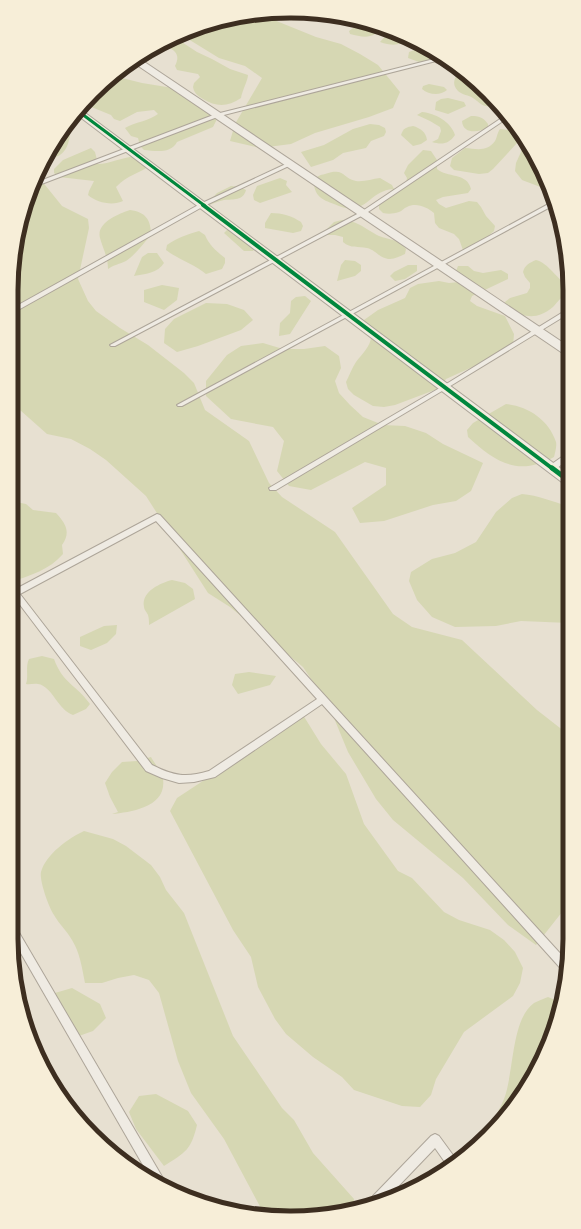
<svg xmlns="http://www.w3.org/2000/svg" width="581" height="1229" font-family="'Libre Baskerville',serif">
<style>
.green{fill:#d6d7b3}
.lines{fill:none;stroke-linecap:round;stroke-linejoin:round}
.lane-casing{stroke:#ada599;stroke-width:2}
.street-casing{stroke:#ada599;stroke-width:2}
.lane{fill:#efebe3;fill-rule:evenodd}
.street{fill:#efebe3;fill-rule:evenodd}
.cycleway-far2-casing{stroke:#f7eed8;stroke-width:4.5}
.cycleway-far1-casing{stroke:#f7eed8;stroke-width:6}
.cycleway-casing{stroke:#f7eed8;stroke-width:8}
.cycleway-far2{stroke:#00873e;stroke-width:3}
.cycleway-far1{stroke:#00873e;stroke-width:4}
.cycleway{stroke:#00873e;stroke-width:5}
.rim{fill:none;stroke:#3d2e20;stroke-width:5}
</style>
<rect width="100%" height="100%" fill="#e7e0d1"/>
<g class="green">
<path d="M265,14L274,20L316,37L341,44L360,54L378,65L400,92L393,108L369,117L315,133L291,144L260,148L230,141L235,124L262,78L245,66L219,58L180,34L236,16Z"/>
<path d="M366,23L374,25L375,34C367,39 359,36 350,34L349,31L356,26Z"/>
<path d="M391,30L409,39C399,46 392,46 380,42Z"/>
<path d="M174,37L197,52L212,59L230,69L248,75C248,80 242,91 241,98C228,107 216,107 203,99C198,96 194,93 193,87L194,83L200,77L198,74L177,70L175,66C182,53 173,49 161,44Z"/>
<path d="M423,47L451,63L419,62L408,58L409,52Z"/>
<path d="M463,71L499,107C495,107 490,107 486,106C480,105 478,101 473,98C469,95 462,95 458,91C451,84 454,75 463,71Z"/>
<path d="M114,76L142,83L173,88L219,115L213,127L177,142C171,154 155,151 144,150L140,146L138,138L131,136L125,128C135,122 149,121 158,114L154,110L137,112L120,121L114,119L111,115L84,104L93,93Z"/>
<path d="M429,84L444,87L447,90C440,96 429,95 422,89L423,86Z"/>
<path d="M448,98L464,102L466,106L448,114L435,110L436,102L441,99Z"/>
<path d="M422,112C435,113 451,122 455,135C449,144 442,145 432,142L438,139L441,131L440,127L430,121L417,115Z"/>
<path d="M471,116C479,116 483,117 488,124V128C479,132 463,135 462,121Z"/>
<path d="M370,124L379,125L385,128L386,132L384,136L371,141L366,148L343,153L333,160L311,167L301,152L324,145L353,129Z"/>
<path d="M413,126C420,128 426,132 427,140L421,144L413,146L401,135C403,128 407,127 413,126Z"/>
<path d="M63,129L70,135C68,149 62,159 46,158Z"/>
<path d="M500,129L509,130L515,134L518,142L493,169L488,173L479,174L454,170L450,166L452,158L465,148C477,149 487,152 495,141C497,138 497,133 500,129Z"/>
<path d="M525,143L549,184L551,191L522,180L515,171L516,163Z"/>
<path d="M91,148L95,152L98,164C110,164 129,154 140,157C144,158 148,162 152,164C139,174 127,175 116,187L123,201C113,206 97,203 88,195L89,191L94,181L59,177L54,173V169L63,160Z"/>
<path d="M423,150L431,151L437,160V169C447,178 467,172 471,189L468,193L443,197L436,200L439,204L446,208L469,201L477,202L481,207L486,216L495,226L494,231L475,248L463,250L459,239L454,234L439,228L435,223L434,213C427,207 416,202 407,207C404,208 402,211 399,212C393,214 388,214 383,213L379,209V200L393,189C367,191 367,219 334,204C329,202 322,200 318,195C315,191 313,185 315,180C317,176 320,175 325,174C346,167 342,179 356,181C364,182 372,179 380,178L392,185L394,189L406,183L407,178L404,173L408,165Z"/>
<path d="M37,175L62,206L88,219L89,228L78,279L88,301L96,311L120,328L148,345L184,373L194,383L205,410L249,441L269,483L282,497L335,532L393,614L412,627L462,640L537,710L569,735L570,902L536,945L508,925L463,878L393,820L376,799L348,752L329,706L303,667L230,607L208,593L146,496L106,460L90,449L71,439L47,434L11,402V290L16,236L32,183Z"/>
<path d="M280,178L287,181L286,185L292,192L260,203L254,200L253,195L257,186Z"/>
<path d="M231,186L240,187L246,190C243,201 234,199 224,200C218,201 211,205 205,206L217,193Z"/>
<path d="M130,210C146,212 151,220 151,235C143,244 136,254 126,261C120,264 113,265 108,269C108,257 103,249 100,238C96,223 118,214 130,210Z"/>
<path d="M271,213C282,213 292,216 301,222L303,226L301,231L293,233L265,228V223Z"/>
<path d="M342,220C359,221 365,229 379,236C389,240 399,239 406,249L405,254C400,256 395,259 390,259C380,259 376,250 367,248C358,246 351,249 343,242V237L335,235H326V230L334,222Z"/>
<path d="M238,228C246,232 252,237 256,246L253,251H244L224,233L228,229Z"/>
<path d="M199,231L205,235C209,245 217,252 225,258V263L222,269L206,274C194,264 179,260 166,250L167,245C177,238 188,234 199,231Z"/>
<path d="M148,253H157L164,263C158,273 145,274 134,276L142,257Z"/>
<path d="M345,260L355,261L361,265V271L355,276L337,281L341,265Z"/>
<path d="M536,260C543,262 547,266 552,271C560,280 567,283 564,296C559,299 557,303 553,307C536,321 524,317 506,308L505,302L510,298L527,293L530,288V283L525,277L523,272C525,265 529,263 536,260Z"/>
<path d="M408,265H417V271L405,279L395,281L390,276L394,272Z"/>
<path d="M458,266H468L474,271L483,273L501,270L508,274V279L472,296L470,301L477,306L505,316L514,334L513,346L490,359L446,379L440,388L395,405L384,407L373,406L354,395L348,389L346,382C349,376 352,368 356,362C361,355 371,346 371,337C371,331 365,326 364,320L378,310L405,298L410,288L418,284L439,281L449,283L459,282L456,271Z"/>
<path d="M162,285L179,288L177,300L164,310L144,302V290Z"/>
<path d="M305,296L311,301L290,334L279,336L280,323L290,313L291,301L296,297Z"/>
<path d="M206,303L227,304L244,310L253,320L241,330L198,346L177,352L164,343L165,329L174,319Z"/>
<path d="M263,343L283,349H304L325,346L339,356L341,368L335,381L339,393L350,405L363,417L383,425L405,426L426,433L443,444L483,463L471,491L456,501L433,505L384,521L360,523L352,508L386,485V468L365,462L311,490L289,486L277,471L284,441L273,427L231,419L206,396V381L227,355L241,346Z"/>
<path d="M506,404C528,406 549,420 556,442C557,446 555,453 554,457C518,477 495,462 468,437L467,430L473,423Z"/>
<path d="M522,494C538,495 553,502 568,506L569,623L521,621L496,626L455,627L432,617L417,600L409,581L411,572L432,559L455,553L476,542L496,512L512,498Z"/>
<path d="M11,501L26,504L33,510L56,513C66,524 71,532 62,545L63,554C49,570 31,575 11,582Z"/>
<path d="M172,580L185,583L193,589L195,599L149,625C149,622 149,618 148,615C147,612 144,610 144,607C141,591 161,583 172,580Z"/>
<path d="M117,625L116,634L107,643L91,650L80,646V637L104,626Z"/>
<path d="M42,656L54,659C63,684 77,685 90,704L86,709L73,715C58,710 52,686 38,684C34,683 30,685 26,684C29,676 25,667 29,659Z"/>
<path d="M249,672L276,676L270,685L238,694L232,685L235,674Z"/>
<path d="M303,715L321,744L346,774L364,824L398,871L412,878L444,912L459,920L490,930L504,940L515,952L523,968L520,983L513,996L464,1032L436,1079L431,1095L420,1107L402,1106L354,1090L342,1077L313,1057L286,1034L275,1019L258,987L251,957L233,930L170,811L177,798Z"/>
<path d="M151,757C154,763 162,772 163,779C167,807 131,812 112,814L118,812L110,797L105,783L112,772L122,762L137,761Z"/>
<path d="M84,831L113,839L126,846L151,865L160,877L166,890L184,913L233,1036L282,1108L294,1120L313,1153L354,1199L353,1208L327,1216L264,1214L224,1139L191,1093L178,1061L159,993L149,980L134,975L118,978L102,983H85C82,968 80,953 72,940C67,931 59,924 54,915C49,908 39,880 41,872C46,854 69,838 84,831Z"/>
<path d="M72,988L100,1004L106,1018L93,1031L76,1037L55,1010V993Z"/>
<path d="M548,997L562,1003L549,1046L500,1123L480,1142C488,1128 498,1114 504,1099C514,1074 511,1019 534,1003C538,1001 543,999 548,997Z"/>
<path d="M156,1094L188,1111L197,1125C191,1150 186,1152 164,1166L136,1129L129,1112L139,1096Z"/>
</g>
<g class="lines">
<defs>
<g id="lane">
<path d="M374,25L383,28L438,58L441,57L444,59L220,116L31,188L32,184L216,114L434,59L374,27Z"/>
<path d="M506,115L509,117L365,214L115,346H111L110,345L361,212Z"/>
<path d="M288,163L293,164L204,206L11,314V309L200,204Z"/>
<path d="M554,201V205L182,406H178L177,405Z"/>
<path d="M568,309V314L447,388L276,490H270L269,488L443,386Z"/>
<path d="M566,454H568V459L555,470H549L548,468L549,466Z"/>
<path d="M157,514L160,515L568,962L567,973L563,971L322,704L215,777L194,782L179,783L162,778L146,771L11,593L12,591ZM156,521L317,699L209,771C186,778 174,776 152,765L20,594Z"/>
<path d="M11,923L14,924L164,1180L166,1184L165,1187L151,1179L11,936Z"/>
<path d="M435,1134L439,1136L458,1162L449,1168L435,1148L388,1197L372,1202L371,1200L373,1196L431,1136Z"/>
</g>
<g id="street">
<path d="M137,57L568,346V355L564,354L131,61Z"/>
<path d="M439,57L461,69L469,77H464L436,62L435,60Z"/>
<path d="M80,109L568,474V484L563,483L76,114Z"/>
</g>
</defs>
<use href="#lane" class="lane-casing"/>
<use href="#street" class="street-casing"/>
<use href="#lane" class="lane"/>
<use href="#street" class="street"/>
<defs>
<path id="cycleway-far2" d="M78,111L205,206"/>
<path id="cycleway-far1" d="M203,205L553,469"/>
<path id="cycleway" d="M552,468L568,480"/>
</defs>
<use href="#cycleway-far2" class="cycleway-far2-casing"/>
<use href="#cycleway-far1" class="cycleway-far1-casing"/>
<use href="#cycleway" class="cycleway-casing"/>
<use href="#cycleway-far2" class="cycleway-far2"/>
<use href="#cycleway-far1" class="cycleway-far1"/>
<use href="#cycleway" class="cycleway"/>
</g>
<path d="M0 0H581V1229H0ZM290 18H291A272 272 0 0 1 563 290V939A272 272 0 0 1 291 1211H290A272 272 0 0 1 18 939V290A272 272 0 0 1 290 18Z" fill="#f7eed8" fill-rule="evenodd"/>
<path class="rim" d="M290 18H291A272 272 0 0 1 563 290V939A272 272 0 0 1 291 1211H290A272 272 0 0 1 18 939V290A272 272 0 0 1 290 18Z"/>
</svg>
